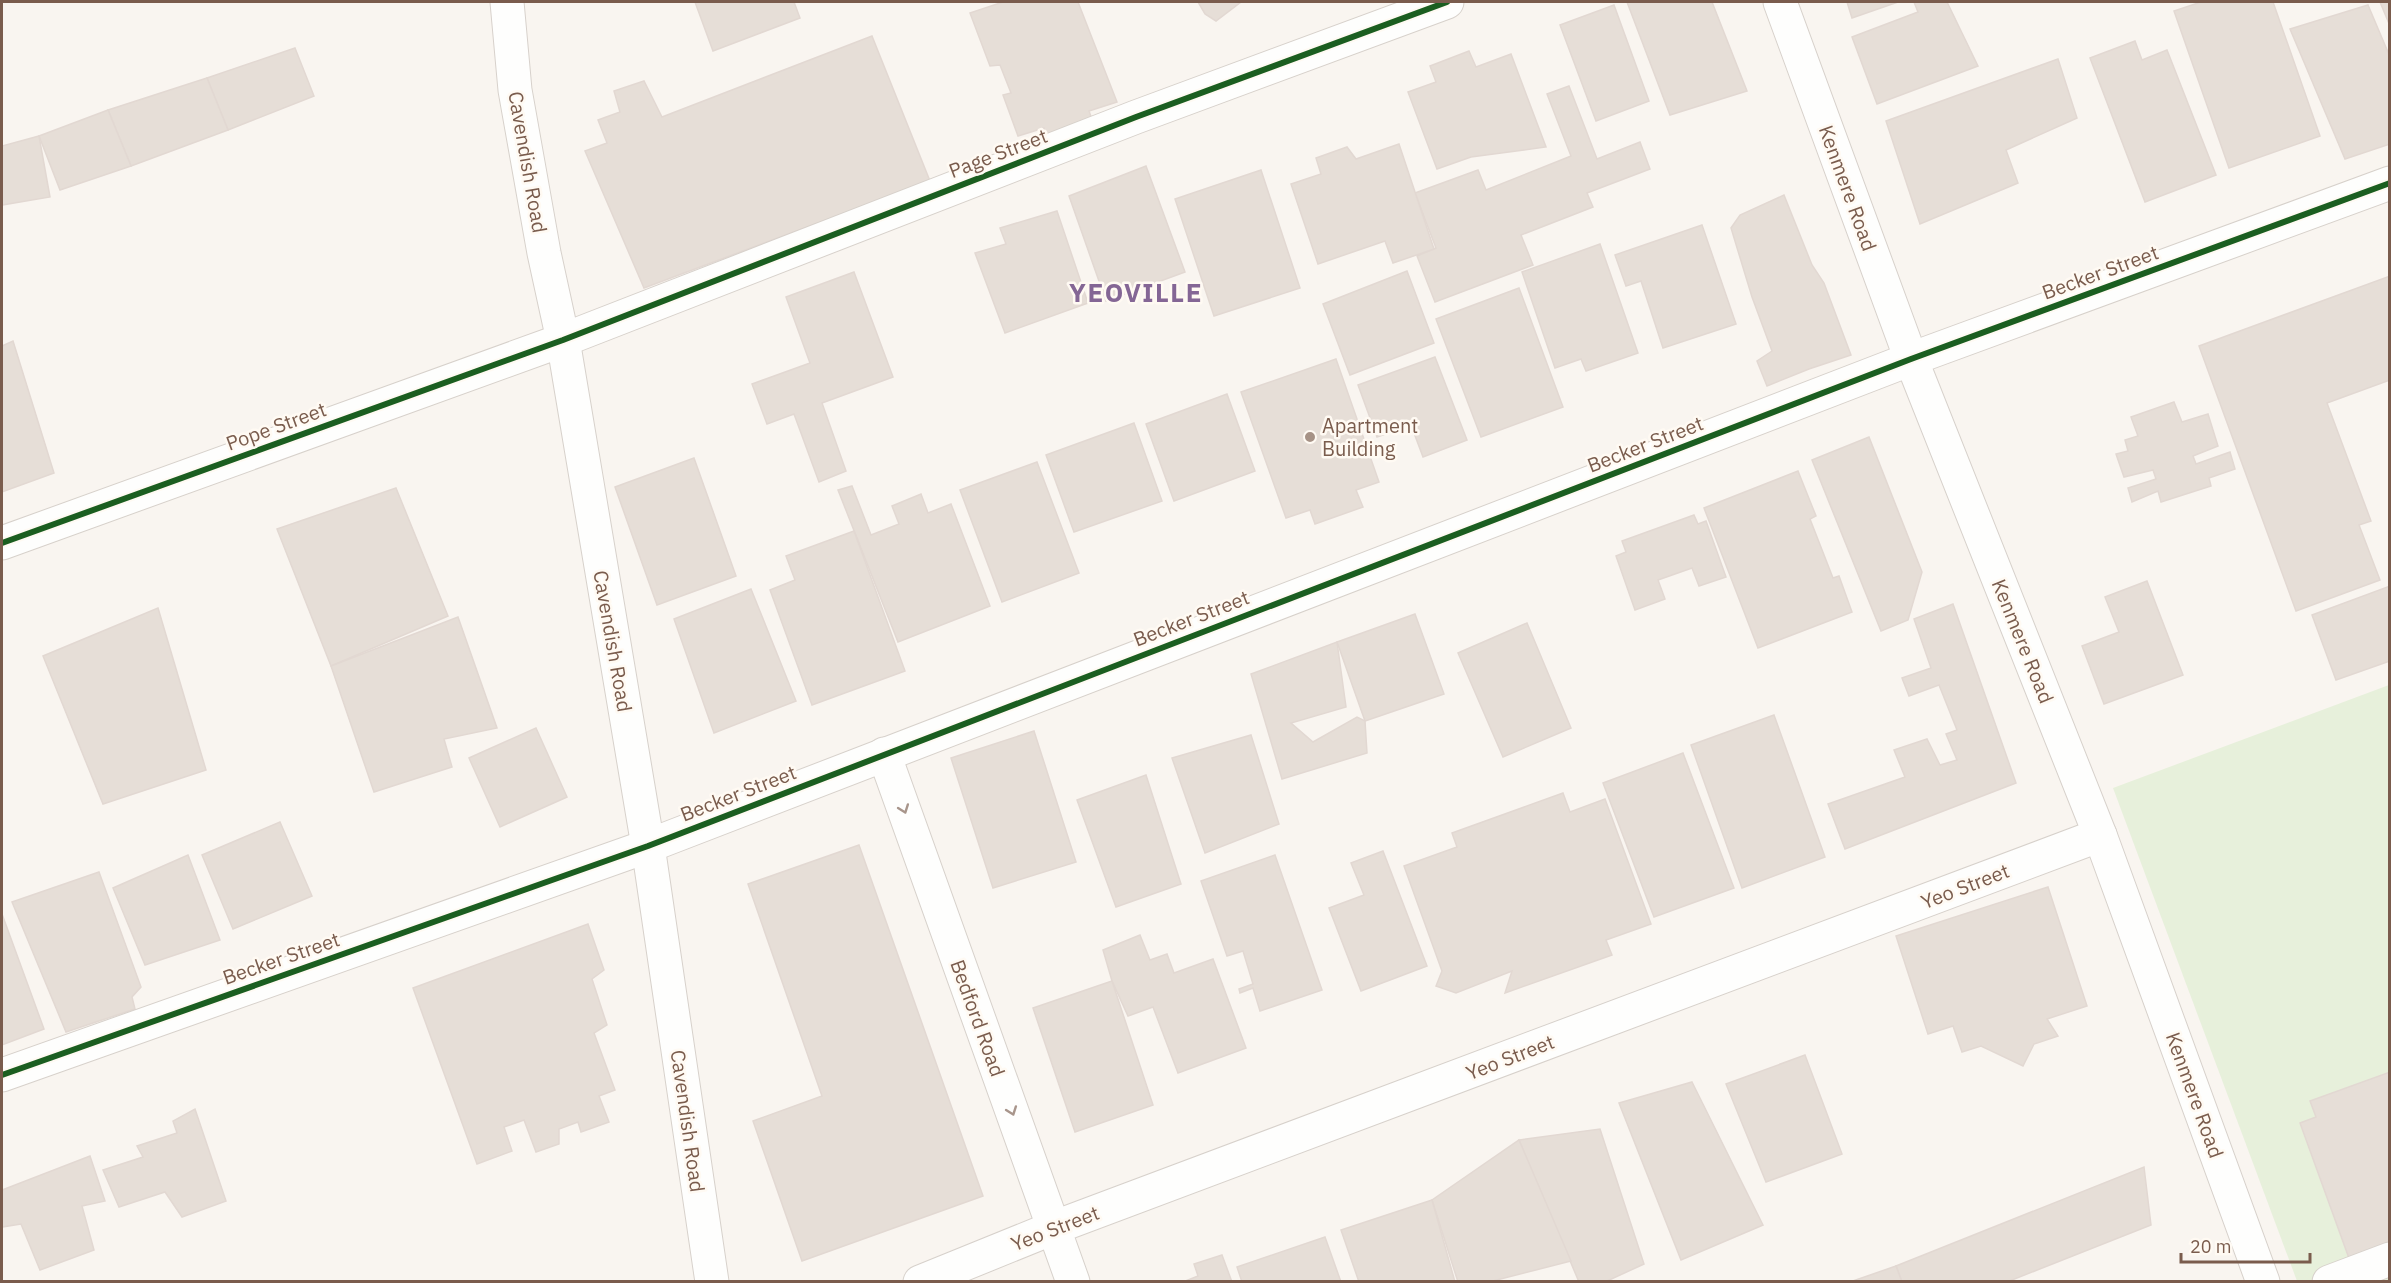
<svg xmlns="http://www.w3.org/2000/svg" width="2391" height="1283" viewBox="0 0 2391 1283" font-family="'IBM Plex Sans',sans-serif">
	<rect width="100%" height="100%" fill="#f9f5f0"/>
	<path fill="#e7f0db" d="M2389 685V1281H2297L2113 788Z"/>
	<g fill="#e6ded7" stroke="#e2d8d2" stroke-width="1.5">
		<path d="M695 2H794L800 18 713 51Z"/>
		<path d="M1003 2H1078L1117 102 1089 111 1093 122 1048 141 1044 128 1018 136 1003 95 1011 93 1000 65 990 66 970 13Z"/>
		<path d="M1198 2H1241L1216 21 1205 14Z"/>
		<path d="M1627 2H1712L1747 91 1670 115Z"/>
		<path d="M1847 2H1898L1852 18Z"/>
		<path d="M1914 2H1947L1978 66 1877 104 1852 37 1918 12Z"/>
		<path d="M2201 2H2273L2320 136 2229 168 2174 11Z"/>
		<path d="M2380 2H2390V26Z"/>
		<path d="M1614 5 1649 101 1596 121 1560 25Z"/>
		<path d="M2368 5 2390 57V144L2345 159 2290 29Z"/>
		<path d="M872 36 930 181 644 288 585 151 607 143 598 120 620 112 614 91 644 81 662 117Z"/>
		<path d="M2135 41 2142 60 2167 50 2216 175 2145 202 2090 58Z"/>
		<path d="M295 48 314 96 228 130 207 78Z"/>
		<path d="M1469 51 1476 67 1511 54 1546 147 1471 157 1437 169 1408 92 1436 82 1430 66Z"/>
		<path d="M2058 59 2077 118 2006 150 2018 183 1920 224 1886 121Z"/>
		<path d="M207 78 228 130 131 166 108 110Z"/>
		<path d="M1569 86 1597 159 1640 142 1650 169 1587 193 1593 207 1521 235 1533 265 1435 302 1417 256 1436 248 1415 193 1478 170 1486 190 1571 156 1547 94Z"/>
		<path d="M108 110 131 166 60 190 39 136Z"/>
		<path d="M39 136 50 197 2 205V146Z"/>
		<path d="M1399 144 1434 249 1393 263 1385 241 1318 264 1291 184 1321 174 1316 158 1347 147 1356 159Z"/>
		<path d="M1146 166 1185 272 1106 301 1069 196Z"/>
		<path d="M1261 170 1300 288 1214 316 1175 199Z"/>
		<path d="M1784 195 1812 265 1824 283 1851 355 1809 369 1767 386 1757 361 1772 351 1752 297 1731 228 1740 215Z"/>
		<path d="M1057 211 1088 303 1005 333 975 253 1006 244 1000 228Z"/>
		<path d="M1702 225 1736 324 1663 348 1641 281 1626 286 1615 255Z"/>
		<path d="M1600 244 1638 353 1586 371 1581 359 1555 368 1522 272Z"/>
		<path d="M1407 271 1434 343 1350 375 1323 304Z"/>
		<path d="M854 272 893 377 822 403 846 471 819 482 794 414 767 424 752 384 810 363 786 297Z"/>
		<path d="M2390 276V380L2327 403 2371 521 2359 525 2380 580 2296 611 2199 346Z"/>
		<path d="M1519 288 1563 407 1481 437 1436 319Z"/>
		<path d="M13 341 54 473 2 492V346Z"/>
		<path d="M1435 357 1467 440 1423 457 1411 425 1377 437 1358 385Z"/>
		<path d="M1336 359 1379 482 1356 490 1363 507 1315 524 1310 510 1286 518 1241 392Z"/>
		<path d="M1227 394 1255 471 1174 501 1146 424Z"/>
		<path d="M2174 402 2182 422 2208 414 2218 446 2193 456 2196 464 2230 452 2235 469 2209 478 2211 486 2161 502 2158 491 2132 502 2128 488 2156 479 2153 470 2124 477 2116 454 2128 451 2125 440 2138 436 2131 417Z"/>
		<path d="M1134 423 1162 501 1074 532 1046 455Z"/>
		<path d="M1869 437 1922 572 1908 620 1881 631 1812 460Z"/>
		<path d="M694 458 736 576 657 605 615 487Z"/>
		<path d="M1037 462 1079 573 1002 602 960 490Z"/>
		<path d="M1798 471 1816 516 1810 519 1833 578 1839 576 1852 612 1758 648 1704 508Z"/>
		<path d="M852 486 871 535 899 524 892 506 921 494 928 513 951 504 990 606 898 642 838 490Z"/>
		<path d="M396 488 448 616 331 666 277 529Z"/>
		<path d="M1694 515 1698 524 1706 521 1726 577 1699 586 1692 568 1658 580 1665 599 1635 610 1616 556 1626 552 1622 541Z"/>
		<path d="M854 531 905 671 812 705 770 590 795 580 786 556Z"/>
		<path d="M2147 581 2183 675 2104 704 2082 646 2119 632 2105 597Z"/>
		<path d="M2390 586V661L2336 680 2312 615Z"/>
		<path d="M751 589 796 701 714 733 674 619Z"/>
		<path d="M1953 604 2016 783 1845 849 1828 804 1905 777 1894 750 1927 739 1940 765 1957 760 1946 734 1957 730 1939 685 1909 696 1902 678 1931 668 1914 619Z"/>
		<path d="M158 608 206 770 103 804 43 656Z"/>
		<path d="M1415 614 1444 694 1365 721 1337 642Z"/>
		<path d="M458 617 497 728 444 739 452 767 374 792 331 666Z"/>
		<path d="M1527 623 1571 728 1503 757 1458 653Z"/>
		<path d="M1337 642 1346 707 1291 723 1313 742 1357 717 1365 721 1367 753 1282 779 1251 674Z"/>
		<path d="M1774 715 1825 857 1742 888 1691 745Z"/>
		<path d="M536 728 567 797 500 827 469 758Z"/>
		<path d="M1034 731 1076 862 993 888 951 758Z"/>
		<path d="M1251 735 1279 824 1205 853 1172 758Z"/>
		<path d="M1683 753 1734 888 1654 917 1603 783Z"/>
		<path d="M1146 775 1181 884 1116 907 1077 800Z"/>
		<path d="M1563 793 1570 812 1605 799 1651 924 1606 940 1612 955 1505 993 1512 971 1456 993 1436 986 1442 971 1404 866 1457 847 1452 833Z"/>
		<path d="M280 822 312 896 233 929 202 855Z"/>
		<path d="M859 845 983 1196 802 1261 753 1121 822 1096 748 884Z"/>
		<path d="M1383 851 1427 966 1361 991 1329 908 1364 895 1351 863Z"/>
		<path d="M188 855 220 940 145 965 113 888Z"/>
		<path d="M1275 855 1322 990 1260 1011 1253 988 1240 993 1239 989 1253 984 1243 951 1227 956 1201 881Z"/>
		<path d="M99 872 141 987 132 997 135 1009 66 1032 12 902Z"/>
		<path d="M2048 887 2087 1006 2047 1019 2058 1036 2034 1044 2023 1066 1981 1046 1962 1052 1953 1026 1928 1034 1896 936Z"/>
		<path d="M2 914 44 1029 2 1045Z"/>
		<path d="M588 924 604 970 592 979 607 1025 594 1033 615 1090 599 1096 609 1122 581 1132 578 1122 559 1129V1144L536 1152 524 1120 504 1127 512 1151 477 1164 413 988Z"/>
		<path d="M1140 935 1150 960 1167 954 1174 973 1213 959 1246 1048 1178 1073 1153 1007 1128 1016 1112 981 1103 950Z"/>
		<path d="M1112 981 1153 1105 1075 1132 1033 1008Z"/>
		<path d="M1805 1055 1842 1154 1766 1182 1726 1084Z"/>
		<path d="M2390 1072V1247L2350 1261 2300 1123 2316 1117 2310 1101Z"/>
		<path d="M1692 1082 1763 1225 1681 1260 1619 1103Z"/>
		<path d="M195 1109 226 1201 182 1217 165 1192 119 1207 103 1170 143 1157 137 1146 177 1133 173 1121Z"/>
		<path d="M1600 1129 1644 1264 1605 1282H1579L1519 1140Z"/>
		<path d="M1519 1140 1571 1261 1489 1282H1458L1432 1200Z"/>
		<path d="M90 1156 105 1201 82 1206 94 1250 40 1270 21 1224 2 1227V1190Z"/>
		<path d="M2144 1167 2151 1225 2007 1282H1902L1896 1266Z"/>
		<path d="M1432 1200 1455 1282H1359L1341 1230Z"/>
		<path d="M1325 1237 1341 1282H1242L1237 1267Z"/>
		<path d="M1222 1255 1232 1282H1183L1198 1276 1194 1264Z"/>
		<path d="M1896 1266 1902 1282H1850Z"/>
	</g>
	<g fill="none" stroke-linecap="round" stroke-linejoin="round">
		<g stroke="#d7d1cb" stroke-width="35">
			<g id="minor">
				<path d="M507 2 515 90 544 253 563 340 648 846 712 1282"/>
				<path d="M1780 2 1911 359 2100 835 2263 1282"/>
				<path d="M2 543 563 340 1136 117 1447 2"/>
				<path d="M884 754 1073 1282"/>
				<path d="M2 1075 648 846 1911 359 2390 183"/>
				<path d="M920 1282 1053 1228 2100 835"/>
				<path d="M2329 1282 2390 1259"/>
			</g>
		</g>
		<use href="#minor" stroke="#fefefd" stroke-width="33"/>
		<g stroke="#fffaf3" stroke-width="10">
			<g id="cycleway">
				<path d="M2 543 563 340 1136 117 1447 2"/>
				<path d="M2 1075 648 846 1911 359 2390 183"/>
			</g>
		</g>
		<use href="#cycleway" stroke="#1b5e20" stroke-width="6"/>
	</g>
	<defs><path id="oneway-chevron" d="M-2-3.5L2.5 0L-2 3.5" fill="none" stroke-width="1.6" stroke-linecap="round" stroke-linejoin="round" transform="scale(1.5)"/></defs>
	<g stroke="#a8958b">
		<use href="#oneway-chevron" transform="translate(904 809) rotate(70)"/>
		<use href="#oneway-chevron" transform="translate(1012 1111) rotate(70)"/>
	</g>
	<circle fill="#a69286" stroke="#fffaf3" stroke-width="2" cx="1310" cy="437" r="6"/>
	<g text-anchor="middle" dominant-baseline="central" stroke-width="5" stroke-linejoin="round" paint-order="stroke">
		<g font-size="20" fill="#7a5c4d" stroke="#fffaf3">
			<text transform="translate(998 153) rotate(-21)">Page Street</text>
			<text transform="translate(528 162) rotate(80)">Cavendish Road</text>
			<text transform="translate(1848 188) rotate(70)">Kenmere Road</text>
			<text transform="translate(2100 272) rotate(-20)">Becker Street</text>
			<text transform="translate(276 426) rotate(-20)">Pope Street</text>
			<text transform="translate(1645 444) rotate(-21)">Becker Street</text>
			<text transform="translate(1191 618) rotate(-21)">Becker Street</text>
			<text transform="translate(613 641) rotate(80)">Cavendish Road</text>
			<text transform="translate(2023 641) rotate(68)">Kenmere Road</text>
			<text transform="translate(738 793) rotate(-21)">Becker Street</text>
			<text transform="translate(1965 886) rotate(-21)">Yeo Street</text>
			<text transform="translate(281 958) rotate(-19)">Becker Street</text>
			<text transform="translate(978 1018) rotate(70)">Bedford Road</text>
			<text transform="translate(1510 1057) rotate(-21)">Yeo Street</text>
			<text transform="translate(2195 1095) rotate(70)">Kenmere Road</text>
			<text transform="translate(688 1121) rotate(82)">Cavendish Road</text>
			<text transform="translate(1055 1228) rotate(-21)">Yeo Street</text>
		</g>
		<g font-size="20" fill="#7a5c4d" stroke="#fffaf3" text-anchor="start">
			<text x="1322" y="425">Apartment<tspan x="1322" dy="23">Building</tspan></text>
		</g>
		<g font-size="26" font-weight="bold" letter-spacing="1.5" fill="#846695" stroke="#fffaf3">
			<text x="1136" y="292">YEOVILLE</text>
		</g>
	</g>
	<rect width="2391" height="1283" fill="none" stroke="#7a5c4d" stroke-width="6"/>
	<path d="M2181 1253v9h129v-9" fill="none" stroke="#7a5c4d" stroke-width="3"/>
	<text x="2190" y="1253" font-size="18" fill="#7a5c4d" stroke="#fffaf3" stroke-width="4.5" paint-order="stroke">20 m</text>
</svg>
